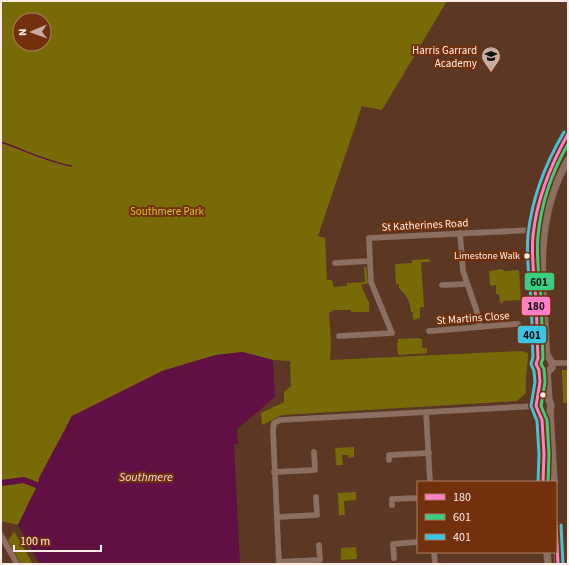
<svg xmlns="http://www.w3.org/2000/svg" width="569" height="565" viewBox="0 0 569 565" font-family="'Source Sans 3',sans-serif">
	<rect width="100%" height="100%" fill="#5b3724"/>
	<g fill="#786b07" fill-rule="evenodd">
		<path d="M1 1H447L382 110 362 106 318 236 325 238 327 280H332L334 287 347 286V283L365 282 364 267H366L368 283 361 285 369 303V312H351V310H334L329 313 331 342 330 360 521 351 528 353C528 366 525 379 526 393L517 401 282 415 262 425 261 413 284 402V392L291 386 290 361 273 360 242 352 72 416 18 525 1 521ZM20 20H44V44H20Z"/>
		<path d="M429 259 430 262H421L424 307H420V318L413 320V312H411C410 301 407 296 399 288V284H396L395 264 412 263V260Z"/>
		<path d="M502 269 504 271 519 270 521 300 503 301V303H500L499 294H496V285L490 286 489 271Z"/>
		<path d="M417 338 422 339V348H427V353L398 355 397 343 398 342V339Z"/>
		<path d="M562 370H568V403H563Z"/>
		<path d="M354 447V457L349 458 348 455H342L343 465H336L335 448Z"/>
		<path d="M356 492V500L344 501 345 515H339L338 493Z"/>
		<path d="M14 531 33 564H21L8 541Z"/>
		<path d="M356 547 357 559 341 560V548Z"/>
	</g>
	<path fill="#601043" d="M242 352 273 360 275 397 237 429 238 444 234 445 240 564H40L18 525 34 492 38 486 39 478 72 416 162 371 215 355Z"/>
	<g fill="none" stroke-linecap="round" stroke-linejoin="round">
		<path stroke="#601043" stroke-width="1.5" d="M1 142C24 150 46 161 71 166"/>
		<path stroke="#601043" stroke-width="6" d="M1 483 24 480 39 486"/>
		<g stroke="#674f42" stroke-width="6">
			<g id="minor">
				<path d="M460 233 463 271 476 309 480 327"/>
				<path d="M335 263 370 261"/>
				<path d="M442 285 467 284"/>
				<path d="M429 331C459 329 488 326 518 324"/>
				<path d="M339 336 392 333 371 282 369 238 533 230"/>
				<path d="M552 363H568"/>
				<path d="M426 412 430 482"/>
				<path d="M389 460V455L429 453"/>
				<path d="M274 472 315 470 314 452"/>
				<path d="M392 505V499L418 498"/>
				<path d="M277 517 317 515 316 497"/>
				<path d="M1 535 17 564"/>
				<path d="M434 552 435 564"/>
				<path d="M394 558 393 544 418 542"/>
				<path d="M279 562 320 560 319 545"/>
				<path d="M279 564 273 430 274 423 280 420 536 406"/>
			</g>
		</g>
		<g stroke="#674f42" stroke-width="8">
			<g id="tertiary">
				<path d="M539 370C542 372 544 373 548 371 557 366 550 360 547 355 546 352 546 348 546 345 543 278 533 221 568 160"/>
				<path d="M547 371 549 400 551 405 550 411 554 482"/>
				<path d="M543 482 544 454 542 420 536 406 538 400 540 382 539 370 536 364 538 358C537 335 537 313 535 290 534 270 531 249 534 229 538 194 551 163 568 134"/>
				<path d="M556 525 558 564"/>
				<path d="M547 552 548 564"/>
			</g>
		</g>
		<use href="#minor" stroke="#8d6f61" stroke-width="5.5"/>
		<use href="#tertiary" stroke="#8d6f61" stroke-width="7"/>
		<g stroke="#72300d" stroke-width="6">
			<g id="bus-1">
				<path d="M543 482 544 454 542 420 536 406 540 382 539 370 536 364 538 358C537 339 537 319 536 300 534 278 531 256 533 235 537 199 550 166 568 134"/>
				<path d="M556 525 558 564"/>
			</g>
		</g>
		<g stroke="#72300d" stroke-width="6">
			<path id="bus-2" d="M548 482 549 454 547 420 541 406 545 382 544 369 541 364 543 358C542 338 542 317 541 297 539 277 536 256 538 236 541 204 552 172 568 144"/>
		</g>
		<g stroke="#72300d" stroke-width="6">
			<g id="bus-3">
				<path d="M538 482 539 454 537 421 531 406 535 382 534 371 531 364 533 357C532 338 532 319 531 299 529 278 526 256 528 235 532 198 545 164 564 132"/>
				<path d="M561 525 563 564"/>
			</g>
		</g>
		<use href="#bus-1" stroke="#ff80c5" stroke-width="3"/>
		<use href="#bus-2" stroke="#3ace82" stroke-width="3"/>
		<use href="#bus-3" stroke="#3ac5e4" stroke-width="3"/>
	</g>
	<defs>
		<g id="school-pin" transform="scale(1)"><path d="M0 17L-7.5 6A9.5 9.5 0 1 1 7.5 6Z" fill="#c5ada2" stroke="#72300d"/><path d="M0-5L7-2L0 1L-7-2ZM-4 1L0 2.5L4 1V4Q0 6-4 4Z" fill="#111"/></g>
	</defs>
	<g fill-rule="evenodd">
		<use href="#school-pin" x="491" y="56"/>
	</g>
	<g fill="#feede6" stroke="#72300d" stroke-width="1.5">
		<circle cx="527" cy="256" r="3.5"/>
		<circle cx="543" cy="395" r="3.5"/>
	</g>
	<g text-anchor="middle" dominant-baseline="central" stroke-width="4" stroke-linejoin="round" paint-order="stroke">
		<g font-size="10" fill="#feede6" stroke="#72300d" text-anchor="end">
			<text x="520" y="256">Limestone Walk</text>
		</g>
		<g font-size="11" fill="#feede6" stroke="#72300d" text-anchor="end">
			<text x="477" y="50">Harris Garrard<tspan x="477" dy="13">Academy</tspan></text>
		</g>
		<g font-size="11" fill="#d2c52d" stroke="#72300d">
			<text x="167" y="211">Southmere Park</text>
		</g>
		<g font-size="11" fill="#feede6" stroke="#72300d">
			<text transform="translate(425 225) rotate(-3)">St Katherines Road</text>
			<text transform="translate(473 318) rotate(-4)">St Martins Close</text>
		</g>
		<g font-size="12" font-style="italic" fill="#f2dae7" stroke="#72300d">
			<text x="146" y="477">Southmere</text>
		</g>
	</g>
	<g stroke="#72300d" stroke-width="1.5">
		<rect x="524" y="272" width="31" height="19" rx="4" fill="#3ace82"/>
		<rect x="521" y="296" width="30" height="20" rx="4" fill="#ff80c5"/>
		<rect x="517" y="325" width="30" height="19" rx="4" fill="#3ac5e4"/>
	</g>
	<g font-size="11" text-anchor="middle" font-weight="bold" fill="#111">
		<text x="539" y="286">601</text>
		<text x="536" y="310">180</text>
		<text x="532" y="339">401</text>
	</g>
	<rect width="569" height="565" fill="none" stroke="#feede6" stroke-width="4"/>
	<rect x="417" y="481" width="140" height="72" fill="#72300d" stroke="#aa7c64"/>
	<rect x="425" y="494" width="20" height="6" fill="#ff80c5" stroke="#aa7c64"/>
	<text x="453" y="501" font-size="12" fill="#feede6">180</text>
	<rect x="425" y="514" width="20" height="6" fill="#3ace82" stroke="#aa7c64"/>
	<text x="453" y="521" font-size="12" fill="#feede6">601</text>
	<rect x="425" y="534" width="20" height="6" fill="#3ac5e4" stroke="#aa7c64"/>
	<text x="453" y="541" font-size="12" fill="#feede6">401</text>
	<g transform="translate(32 32) rotate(268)"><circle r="19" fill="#72300d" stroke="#aa7c64"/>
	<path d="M0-3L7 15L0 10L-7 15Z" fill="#c5ada2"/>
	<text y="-6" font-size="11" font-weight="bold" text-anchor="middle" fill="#feede6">N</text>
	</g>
	<path d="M14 545v6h87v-6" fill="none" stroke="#feede6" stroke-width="2"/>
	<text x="20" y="545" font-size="12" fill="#feede6" stroke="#72300d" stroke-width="3" paint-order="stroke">100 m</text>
</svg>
